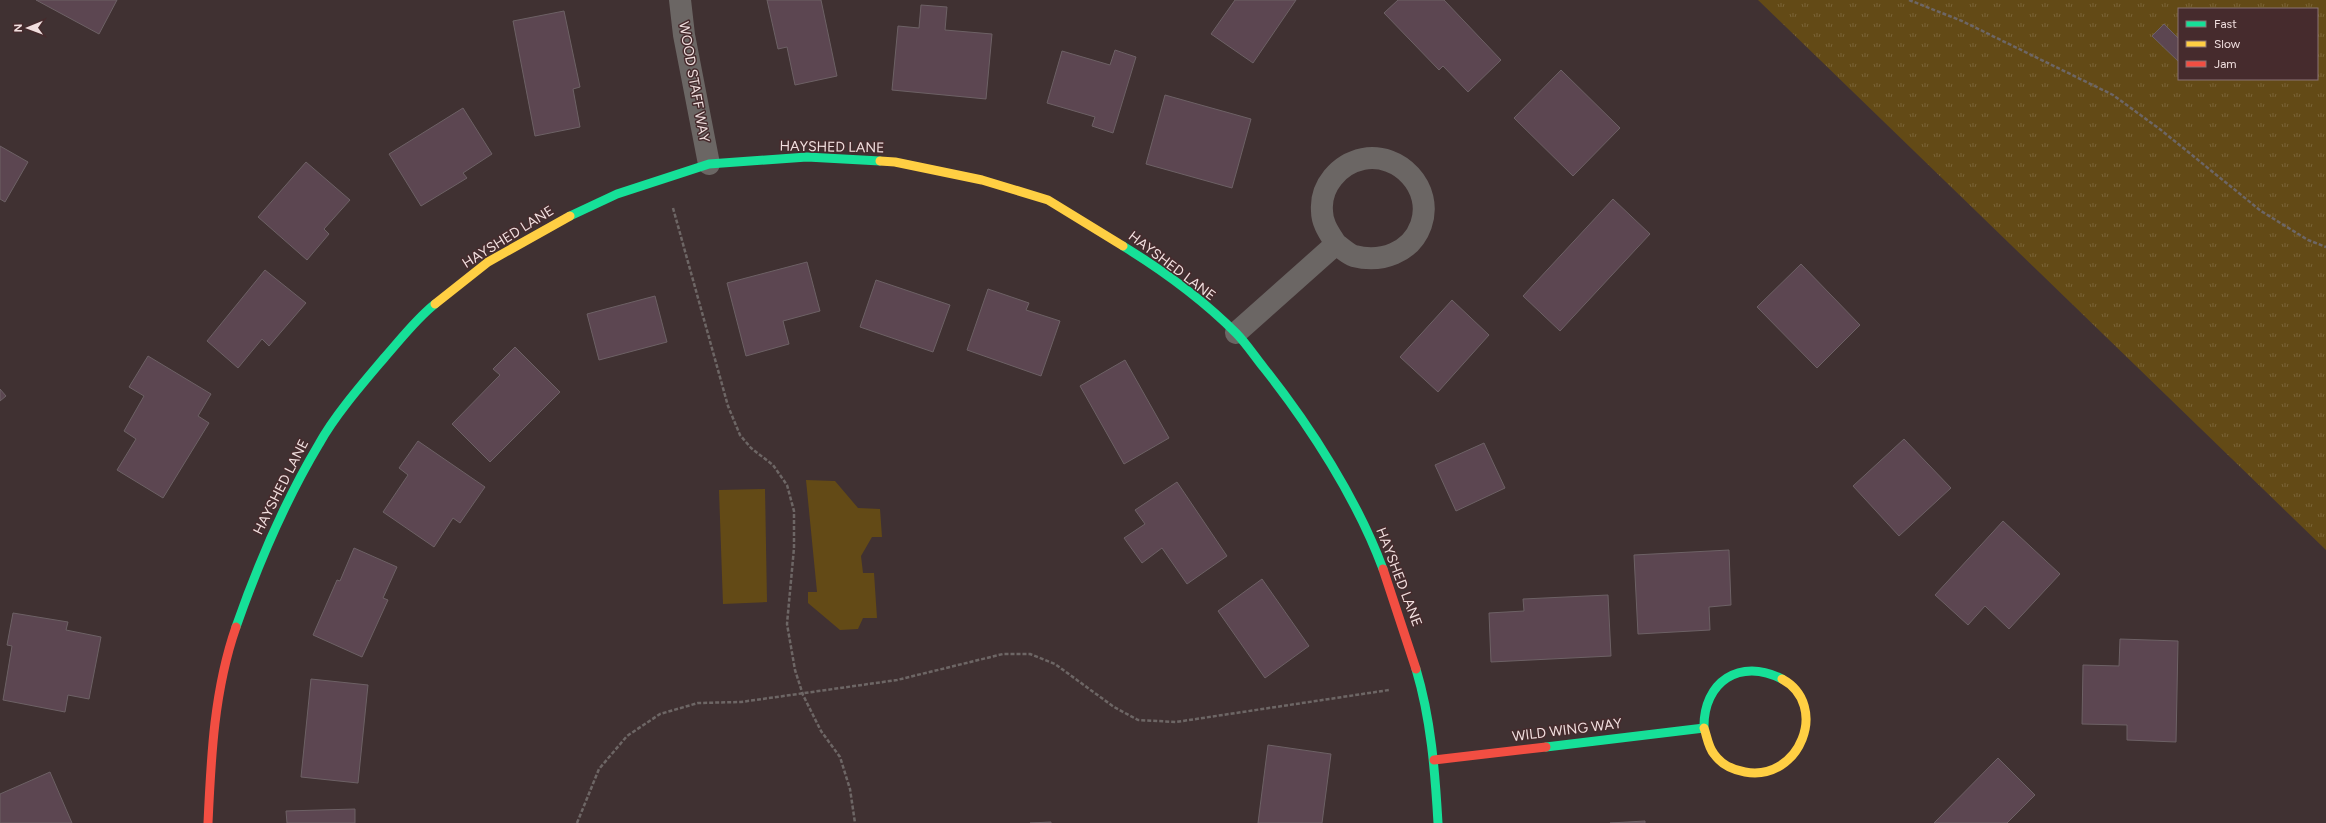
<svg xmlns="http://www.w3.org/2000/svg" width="2326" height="823" viewBox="0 0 2326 823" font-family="Figtree,sans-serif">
	<defs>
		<pattern id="grass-tufts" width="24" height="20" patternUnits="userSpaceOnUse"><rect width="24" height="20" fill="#634a16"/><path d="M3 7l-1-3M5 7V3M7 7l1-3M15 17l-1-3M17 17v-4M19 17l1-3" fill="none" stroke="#7a6437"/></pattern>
	</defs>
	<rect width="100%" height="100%" fill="#403132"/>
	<path fill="url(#grass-tufts)" fill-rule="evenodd" d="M1758 0H2326V550ZM2179 9H2317V79H2179Z"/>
	<g fill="#634a16">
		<path d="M806 480 835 481 858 508 880 509 882 537H872L861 556 863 573H874L877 618H863L858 629 840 630 808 603V592H817Z"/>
		<path d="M765 489 767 602 723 604 719 490Z"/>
	</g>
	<g fill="#5c4651" stroke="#6d6165">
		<path d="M36 0H117L99 34Z"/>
		<path d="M767 0H821L837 76 795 85 787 47 778 49Z"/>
		<path d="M1235 0H1296L1253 63 1211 34Z"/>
		<path d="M1398 0H1444L1501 60 1468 92 1443 66 1439 70 1384 13Z"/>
		<path d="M921 5 947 7 945 30 992 34 986 99 892 90 898 26 919 28Z"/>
		<path d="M564 11 580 87 573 89 580 127 535 136 513 21Z"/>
		<path d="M2164 24 2179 39V62L2152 36Z"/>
		<path d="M1115 50 1136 57 1113 133 1092 126 1095 117 1047 103 1062 51 1110 65Z"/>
		<path d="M1561 70 1620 128 1573 176 1514 118Z"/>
		<path d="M1165 95 1251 119 1232 188 1146 164Z"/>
		<path d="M463 108 492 154 463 173 467 178 421 206 389 154Z"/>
		<path d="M0 146 28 162 5 202 0 199Z"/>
		<path d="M306 162 350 200 324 229 329 234 307 260 258 217Z"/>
		<path d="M1613 199 1650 234 1560 331 1523 296Z"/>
		<path d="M807 262 820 311 783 321 789 344 746 356 727 283Z"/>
		<path d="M1801 264 1860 325 1817 368 1757 307Z"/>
		<path d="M265 270 306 303 269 346 262 339 238 368 207 341Z"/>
		<path d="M876 280 950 305 933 352 860 327Z"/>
		<path d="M988 289 1029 303 1026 310 1060 321 1041 376 967 350Z"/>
		<path d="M655 296 667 342 599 360 587 314Z"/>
		<path d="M1452 300 1489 335 1438 392 1400 357Z"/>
		<path d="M515 347 560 392 490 462 452 424 500 375 493 369Z"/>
		<path d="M148 356 211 394 198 416 209 423 163 498 117 470 136 439 124 431 144 396 129 387Z"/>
		<path d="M1125 360 1169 438 1124 464 1080 386Z"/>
		<path d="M0 389 6 396 0 401Z"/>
		<path d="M1904 439 1951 488 1899 536 1853 486Z"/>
		<path d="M418 441 485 487 460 523 453 518 434 547 383 512 408 475 399 468Z"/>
		<path d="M1484 443 1505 488 1456 511 1435 465Z"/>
		<path d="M1177 482 1227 556 1187 584 1162 548 1142 563 1124 538 1145 524 1135 510Z"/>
		<path d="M2003 521 2060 574 2009 629 1985 606 1968 625 1935 595Z"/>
		<path d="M354 548 397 567 383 598 388 600 362 657 313 635 337 580 340 581Z"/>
		<path d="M1729 550 1731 605 1709 607 1710 630 1638 634 1634 555Z"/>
		<path d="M1262 579 1309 646 1265 678 1218 611Z"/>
		<path d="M1608 595 1611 656 1491 662 1489 613 1524 611 1523 599Z"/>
		<path d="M13 613 68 622 66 630 101 637 89 699 68 695 65 712 3 700 12 646 7 645Z"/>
		<path d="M2120 639 2178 641 2176 742 2127 740V725L2082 724 2083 665 2119 666Z"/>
		<path d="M311 679 368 685 358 783 301 777Z"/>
		<path d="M1268 745 1331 754 1322 823H1258Z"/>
		<path d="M1998 758 2035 795 2007 823H1934Z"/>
		<path d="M50 772 72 823H0V794Z"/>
		<path d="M355 809V823H287L286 811Z"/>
		<path d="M1645 821V823H1610Z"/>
		<path d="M1051 822V823H1030Z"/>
	</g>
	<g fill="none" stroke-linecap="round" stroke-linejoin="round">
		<g stroke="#6d6665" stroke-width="2.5" stroke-dasharray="4 2" stroke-linecap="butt">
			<path d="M1909 0 1962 21 2113 95 2161 130 2261 211 2308 240 2326 247"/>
			<path d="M673 208 728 406 740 435 751 448 773 465 787 485 794 511V548L787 624 795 670 803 695 821 731 840 757 850 789 855 823"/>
			<path d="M577 823 599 769 627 736 660 714 698 703 741 702 897 680 1003 654H1030L1055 664 1114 707 1138 720 1176 722 1389 690"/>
		</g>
		<g stroke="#6b6664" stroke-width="22">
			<path d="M680 0 684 35 709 164"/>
			<path d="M1236 333 1336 244C1342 248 1348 254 1354 256 1381 263 1411 253 1421 225 1434 188 1399 152 1363 159 1339 164 1320 186 1322 211 1322 224 1330 234 1336 244"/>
		</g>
		<g stroke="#16e098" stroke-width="9">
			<path d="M570 216 617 194 709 164 807 157 880 161"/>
			<path d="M1123 246C1162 270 1203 300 1236 333 1246 343 1255 357 1264 368 1310 426 1357 499 1383 569"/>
			<path d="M236 627C258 564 285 501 319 444 335 415 363 383 385 357 401 339 416 319 435 304"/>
			<path d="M1416 669C1431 719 1435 771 1438 823"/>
			<path d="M1546 747 1704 728C1703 682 1740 657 1782 679"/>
		</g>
		<g stroke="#ffcf43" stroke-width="9">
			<path d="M880 161 895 162 982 180 1048 200 1123 246"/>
			<path d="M435 304 488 262 570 216"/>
			<path d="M1704 728C1707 736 1708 747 1714 754 1721 764 1733 770 1745 772 1800 782 1830 705 1782 679"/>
		</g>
		<g stroke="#f24e42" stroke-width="9">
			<path d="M1383 569 1416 669"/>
			<path d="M1434 760 1546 747"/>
			<path d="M208 823C211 757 214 690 236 627"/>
		</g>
	</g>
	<g text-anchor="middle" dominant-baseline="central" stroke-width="3" stroke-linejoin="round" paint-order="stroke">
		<g font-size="14" fill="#f1dfdf" stroke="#462b2d">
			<text transform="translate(694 82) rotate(80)">WOOD STAFF WAY</text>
			<text transform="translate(832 147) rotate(1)">HAYSHED LANE</text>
			<text transform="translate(508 237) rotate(-32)">HAYSHED LANE</text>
			<text transform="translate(1172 266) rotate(37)">HAYSHED LANE</text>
			<text transform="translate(281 487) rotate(-63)">HAYSHED LANE</text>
			<text transform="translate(1399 577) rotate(69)">HAYSHED LANE</text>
			<text transform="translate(1567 730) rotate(-7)">WILD WING WAY</text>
		</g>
	</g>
	<rect x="2178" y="8" width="140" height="72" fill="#462b2d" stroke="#8a7374"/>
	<rect x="2186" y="21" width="20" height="6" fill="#16e098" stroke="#8a7374"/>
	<text x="2214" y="28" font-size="12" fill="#f1dfdf">Fast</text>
	<rect x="2186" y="41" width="20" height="6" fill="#ffcf43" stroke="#8a7374"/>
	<text x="2214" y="48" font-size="12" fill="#f1dfdf">Slow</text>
	<rect x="2186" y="61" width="20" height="6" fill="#f24e42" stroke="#8a7374"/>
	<text x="2214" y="68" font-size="12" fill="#f1dfdf">Jam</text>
	<g transform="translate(28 28) rotate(269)" stroke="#462b2d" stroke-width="3" paint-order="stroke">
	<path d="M0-3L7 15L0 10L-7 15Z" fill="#f1dfdf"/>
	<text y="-6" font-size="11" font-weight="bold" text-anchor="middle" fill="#f1dfdf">N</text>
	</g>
</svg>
